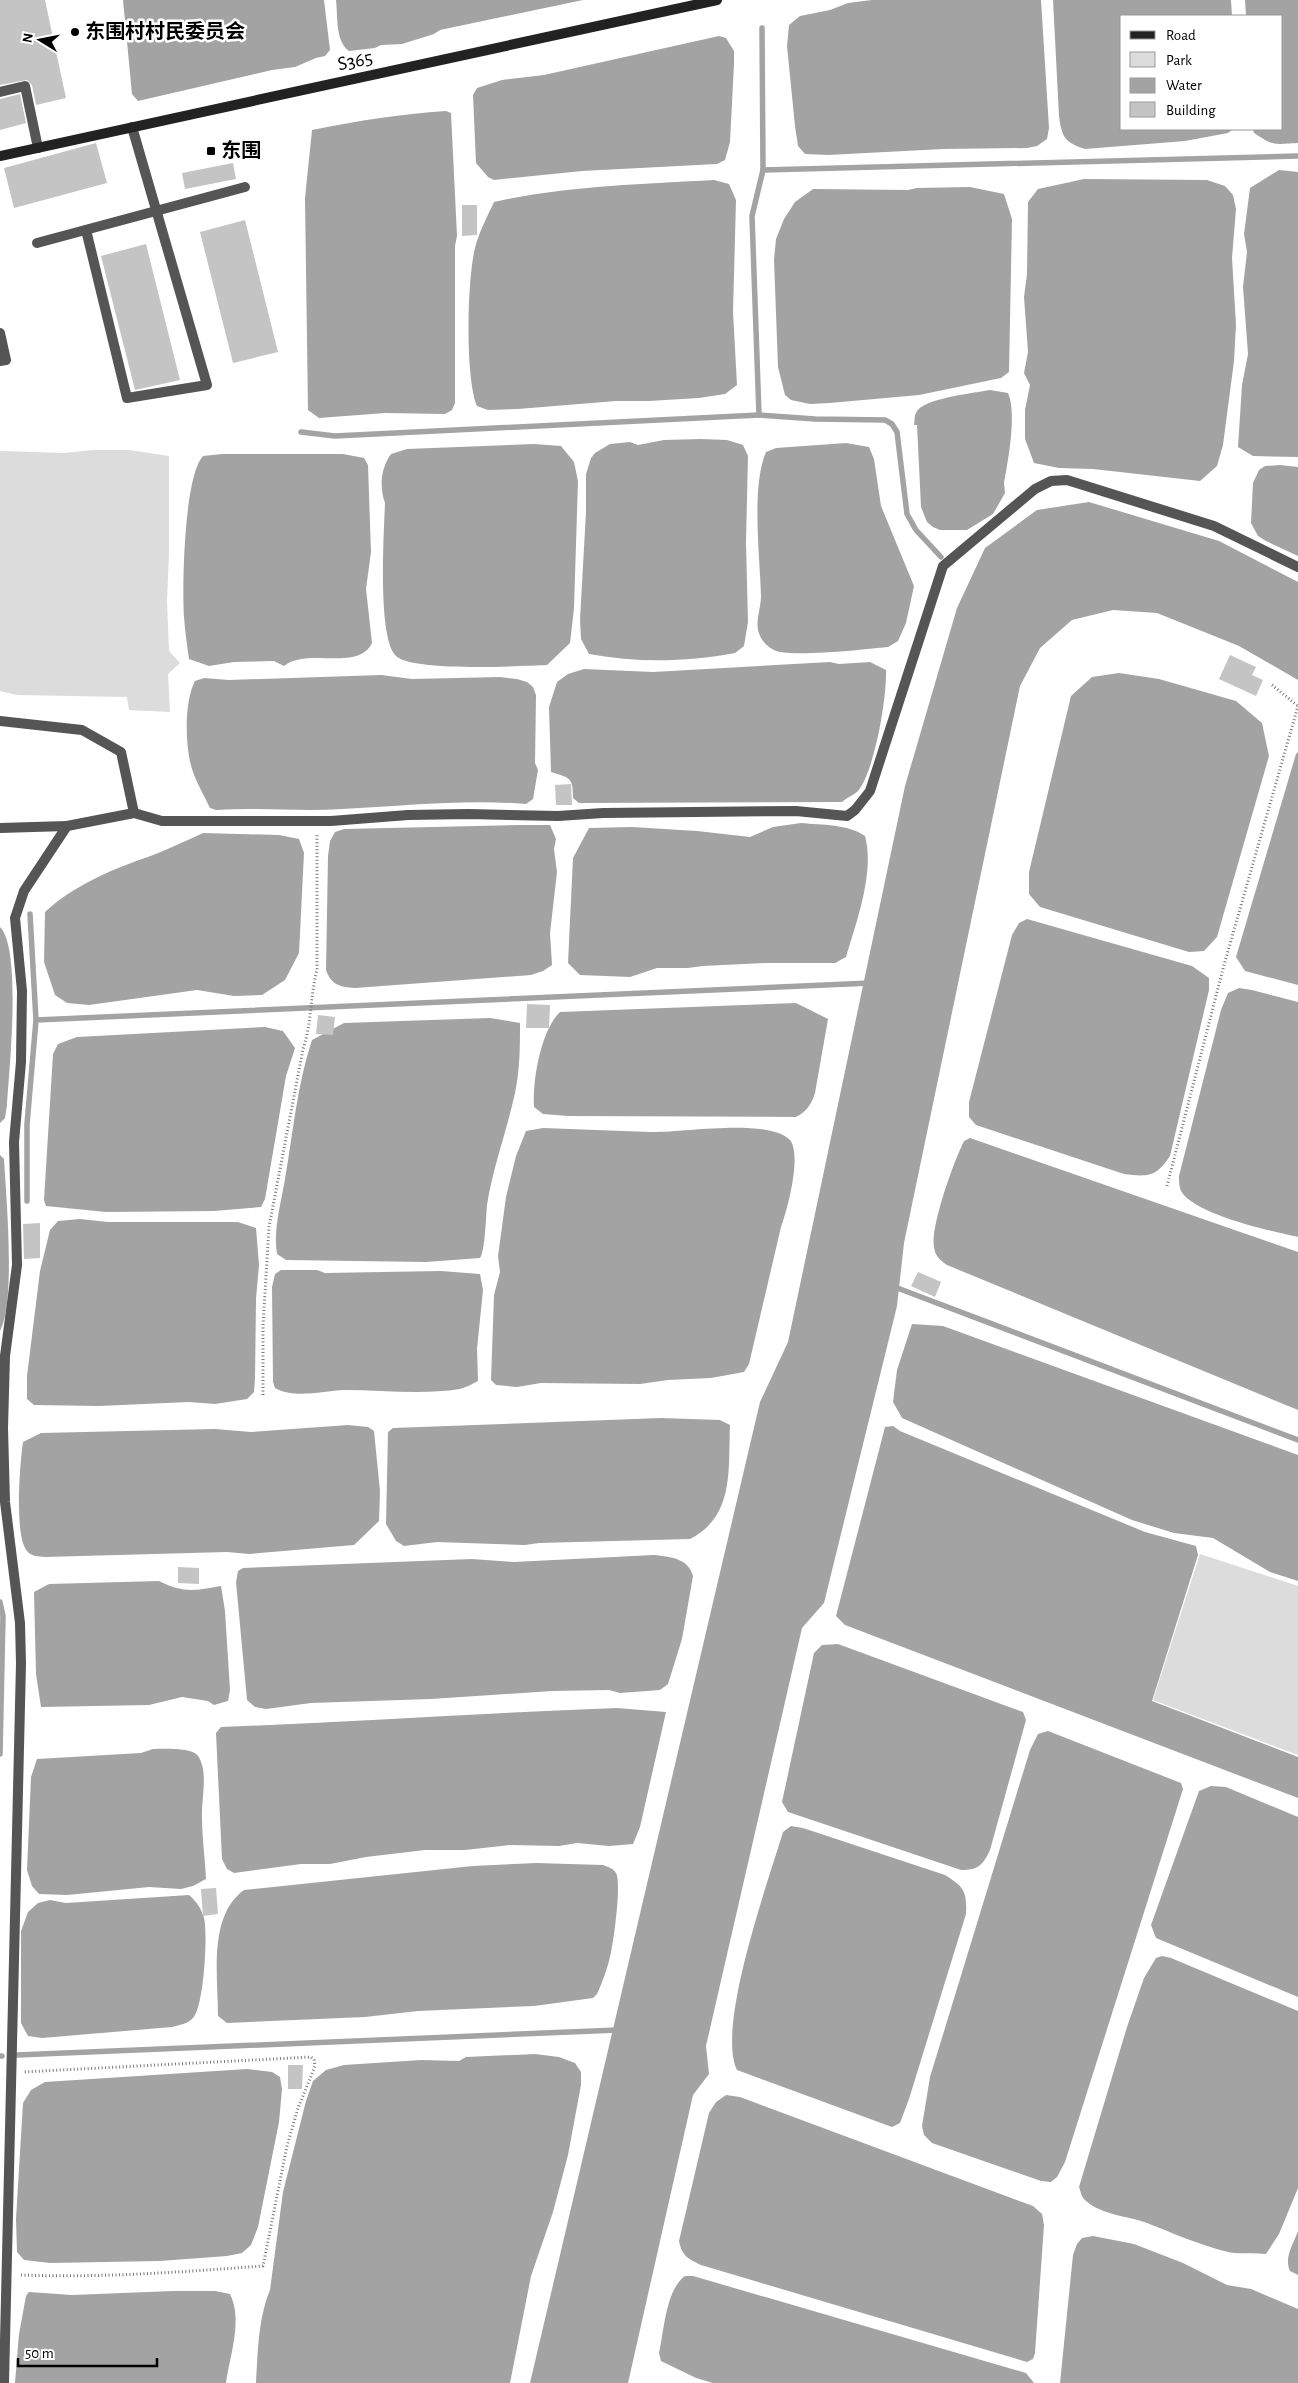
<svg xmlns="http://www.w3.org/2000/svg" width="1298" height="2383" viewBox="0 0 1298 2383" font-family="'Alegreya Sans','Noto Sans SC',sans-serif">
	<rect width="100%" height="100%" fill="#fff"/>
	<g fill="#dcdcdc">
		<path d="M93 450H129L169 456V553L167 601 169 651 180 663 168 674 170 712 129 710 127 697 17 695 0 691V451L64 453Z"/>
		<path d="M1200 1554 1298 1586V1755L1153 1700Z"/>
	</g>
	<g fill="#a3a3a3">
		<path d="M123 0H324L330 50 325 56 316 58 295 67 272 70 138 101 132 94Z"/>
		<path d="M336 0H583L440 30 434 34 402 44 381 45 375 48 349 51C335 41 338 16 336 0Z"/>
		<path d="M872 0H1041L1049 128 1047 139 1037 146 1027 148 943 149 828 155 805 154 798 146 795 126 787 46 789 25 800 16 830 10 848 3Z"/>
		<path d="M1053 0H1231L1232 16H1122V129H1233L1228 133 1185 141 1085 149C1064 142 1062 137 1059 116Z"/>
		<path d="M1245 0H1298V143C1274 144 1275 147 1254 133L1253 129H1282V16H1246Z"/>
		<path d="M719 36 726 38 734 51V64L730 142 725 160 717 164 582 171 494 180 488 177 476 163 473 95 477 88 502 80 544 75Z"/>
		<path d="M446 111 451 113 457 236 455 246V403L452 410 445 414 385 413 319 418 308 410 305 198 312 130C356 121 401 114 446 111Z"/>
		<path d="M1279 170 1298 172V457L1253 456 1238 447 1242 385 1248 354 1243 287 1247 252 1244 234 1250 188Z"/>
		<path d="M1084 179 1207 180 1225 186 1233 195 1236 209 1232 258 1236 325 1234 361 1223 445 1217 466 1200 481 1093 469 1059 468 1034 463 1025 439V410L1030 385 1024 373 1028 352 1024 297 1027 274 1028 202 1038 189Z"/>
		<path d="M714 180 729 184 736 200 733 312 737 385 725 394 699 398 649 401H616L518 409 488 410 477 406C465 377 467 280 475 248 479 232 487 217 494 202 564 186 642 184 714 180Z"/>
		<path d="M970 187 1004 194 1012 219 1009 372 1001 378 919 395 830 403 810 404 791 400 785 395 778 367 774 260 776 239 784 219 795 202 813 189 908 190 917 188Z"/>
		<path d="M990 390 1008 393C1017 413 1008 461 1004 483L1005 493 993 514 967 530H940L933 527 927 522 921 507 917 425H914C915 421 914 416 916 413 922 398 975 393 990 390Z"/>
		<path d="M701 439 727 440 743 445 748 456 746 543 748 622 744 646 735 653C685 662 639 663 589 654L581 639 580 619 586 512V474L591 458 595 453 610 444 630 442 638 445 664 440Z"/>
		<path d="M846 443 869 447 874 459 881 506 914 586 906 623 898 641 888 647C868 649 787 658 774 650 766 646 760 639 758 630 756 619 761 607 761 596 760 557 751 487 766 452L776 448Z"/>
		<path d="M534 444 561 446 574 462 578 481 574 608 570 643 547 665C520 666 413 672 396 656 377 638 384 531 385 503 379 486 381 468 391 454L407 449Z"/>
		<path d="M222 454H343L364 458 368 465 371 552 366 589 372 643C358 672 307 647 284 666L274 661 234 662 209 666 189 659C187 645 185 631 184 617 182 586 184 477 203 456Z"/>
		<path d="M1280 465 1298 467V556L1266 541 1258 536 1251 523 1253 483 1259 470 1265 466Z"/>
		<path d="M1089 502 1219 541 1298 582V680L1239 646 1157 613 1113 610 1072 620 1040 648 1020 686 904 1243 897 1306 824 1603 802 1628 706 2046 709 2074 693 2095 628 2383H530L760 1402 788 1342 905 786 957 608 985 548 1037 510Z"/>
		<path d="M830 662 839 664 870 662 886 670C887 697 875 770 858 791 854 795 846 798 842 802L579 803 573 798C573 777 570 778 551 772L549 707 557 682 568 674 584 669 653 672Z"/>
		<path d="M1119 673 1159 679 1236 701 1262 723 1269 756 1217 937 1204 951 1189 952 1040 907 1029 894V872L1071 696 1092 677Z"/>
		<path d="M381 675 412 679 500 677 517 679 527 682 533 687 536 695 535 763 538 770 533 799 526 804C465 799 403 806 342 809 300 812 259 807 216 810L210 808C204 795 196 782 192 769 185 746 184 702 195 681L204 678 229 680Z"/>
		<path d="M1298 752V985L1245 971 1236 957 1296 754Z"/>
		<path d="M801 823C822 825 848 824 865 836 875 872 856 923 846 957L835 963H765L703 966 688 968H657L630 977 580 975 568 963 573 858 589 828 632 827 697 831 750 837 773 827Z"/>
		<path d="M520 825H550L556 839 554 849 557 872 550 933 552 965 543 971 531 975 355 988C340 987 331 985 326 970L328 856 330 841 335 832 344 829Z"/>
		<path d="M203 833 279 835 299 839 304 853 299 953 285 980 262 995 234 996 197 990 89 1005 67 1003 55 995 44 962 45 912C72 887 108 871 142 859 163 852 183 842 203 833Z"/>
		<path d="M1027 919 1192 966 1209 978V990L1170 1156C1156 1177 1148 1177 1124 1174L976 1125 969 1117V1102L1012 935 1019 923Z"/>
		<path d="M0 927C22 949 9 1071 7 1105L5 1118 0 1123Z"/>
		<path d="M1239 988 1252 990 1298 1002V1237C1271 1231 1195 1215 1181 1191 1179 1187 1179 1181 1179 1176L1221 1010 1228 993Z"/>
		<path d="M796 1003 828 1019 815 1093C811 1105 807 1111 796 1117L568 1116 543 1114 534 1107C532 1081 541 1030 560 1012Z"/>
		<path d="M490 1018 520 1023C520 1046 520 1070 515 1093 507 1130 493 1167 487 1205 486 1216 485 1252 480 1258L426 1262 286 1260 277 1254C273 1230 281 1203 285 1179 293 1133 297 1085 312 1040L344 1023Z"/>
		<path d="M265 1027 283 1031 295 1048 286 1076 265 1199 261 1207 214 1211 106 1212 46 1206 44 1200 53 1054 58 1044 77 1037Z"/>
		<path d="M543 1128C578 1129 614 1131 650 1132 680 1133 766 1118 789 1139 803 1152 787 1211 781 1227L749 1364 744 1372 711 1378 668 1380 640 1384 541 1383 517 1387 496 1385 491 1380 494 1295 500 1272 498 1256 506 1197 516 1156 526 1131Z"/>
		<path d="M970 1138 1298 1252V1410L947 1265C940 1260 935 1256 934 1247 930 1227 954 1161 964 1141Z"/>
		<path d="M0 1155 4 1159C6 1194 16 1302 0 1331Z"/>
		<path d="M80 1219 108 1222H238L256 1228 259 1265 256 1299 255 1379 254 1392 247 1399 215 1404 189 1402 99 1406 34 1405 27 1399V1376L40 1271 50 1230 58 1221Z"/>
		<path d="M281 1270H317L325 1273 441 1271 480 1274 483 1290 477 1349 478 1381C472 1384 467 1387 460 1389 422 1395 383 1390 344 1390 323 1391 294 1399 275 1388L273 1382 272 1287 275 1274Z"/>
		<path d="M912 1324 943 1326 1298 1455V1581L1270 1572 1213 1538 1174 1533 1132 1520 902 1418 893 1402 897 1370Z"/>
		<path d="M661 1418 720 1420 730 1425C728 1469 735 1516 690 1539L539 1543 525 1545 437 1542 404 1546 396 1541 386 1524 388 1432 393 1428Z"/>
		<path d="M348 1425 368 1427 374 1431 380 1491 379 1521 354 1545 249 1554 227 1552 45 1557C38 1556 32 1557 27 1551 14 1536 20 1463 23 1442L41 1433 215 1429 251 1432Z"/>
		<path d="M893 1426 900 1431 1145 1532 1196 1546 1198 1555 1152 1701 1298 1757V1798L845 1625 836 1616 885 1427Z"/>
		<path d="M654 1555C671 1557 688 1558 693 1576L682 1639 668 1684 660 1690 620 1693 609 1690 552 1691 431 1699 311 1703 266 1709 255 1707 247 1700 236 1582 238 1571 243 1568 472 1559 514 1562Z"/>
		<path d="M159 1581C183 1593 194 1591 221 1586L225 1611 230 1690 228 1701 214 1705 208 1701 182 1697 149 1705 41 1707 36 1674 34 1592 49 1584Z"/>
		<path d="M838 1644 1023 1712 1026 1720 990 1850C983 1865 978 1870 961 1870L788 1812 782 1802 814 1653 822 1645Z"/>
		<path d="M617 1708 666 1712 640 1827 633 1844 609 1846 577 1843 559 1846 510 1845 465 1850H425L366 1857 330 1864H301L234 1873 227 1869 222 1859 216 1733 221 1727C353 1722 485 1713 617 1708Z"/>
		<path d="M1048 1731 1181 1783 1183 1789 1065 2162 1057 2177 1051 2182 1041 2181 932 2143 924 2135 922 2126 930 2077 1030 1750 1038 1734Z"/>
		<path d="M153 1749C163 1749 192 1747 198 1756 209 1772 201 1799 202 1817 202 1837 205 1858 206 1879L193 1886 181 1889 149 1887 67 1895 39 1894 32 1886 27 1870 31 1777 37 1759 141 1753Z"/>
		<path d="M1211 1786 1226 1787 1298 1817V1997L1156 1938 1151 1925 1199 1791Z"/>
		<path d="M791 1826 803 1828 945 1875C964 1887 967 1891 966 1914L909 2099 900 2123 892 2127 737 2070C716 2027 768 1882 783 1832Z"/>
		<path d="M536 1863 603 1865C608 1867 613 1868 616 1873 622 1883 613 1948 609 1961 606 1972 602 1983 597 1994L593 1998 534 2006 418 2011 365 2017 227 2023 218 2016C218 1976 208 1916 244 1890L473 1866Z"/>
		<path d="M189 1895C197 1902 201 1908 204 1918 208 1933 204 2007 193 2018 187 2024 180 2025 172 2027L42 2038 28 2036 21 2023V1931L28 1912 38 1903 50 1900 66 1903Z"/>
		<path d="M1162 1956 1171 1958 1298 2011V2188L1279 2234 1266 2254C1252 2252 1237 2255 1224 2251 1198 2244 1172 2233 1147 2223 1128 2216 1102 2215 1086 2201 1081 2197 1081 2192 1079 2187L1127 2027 1144 1978 1156 1958Z"/>
		<path d="M535 2054 559 2057 575 2063 581 2072V2085L568 2155 553 2212 531 2276 510 2383H256C258 2352 258 2319 270 2290L283 2192 306 2101 313 2081 326 2070 344 2065 421 2060 459 2061 466 2057Z"/>
		<path d="M247 2069 272 2072 280 2077 282 2089 279 2122 258 2227 251 2245 242 2253 227 2256 160 2261 50 2263 24 2260 17 2252 16 2219 23 2103 31 2090 45 2082Z"/>
		<path d="M726 2095 740 2097 1033 2206 1042 2214 1044 2225 1035 2353 1033 2359 1027 2362 701 2265C688 2259 682 2256 679 2241L709 2113 716 2102Z"/>
		<path d="M1298 2231V2275L1290 2271C1284 2257 1293 2245 1298 2231Z"/>
		<path d="M1093 2236 1134 2244 1183 2263 1227 2285 1251 2289 1298 2309V2383H1060L1073 2255 1077 2244 1082 2238Z"/>
		<path d="M685 2276H693L1026 2373 1034 2383H713L696 2378 661 2361 659 2353C664 2331 666 2289 685 2276Z"/>
		<path d="M173 2291H215L230 2294C243 2320 230 2355 226 2383H15L19 2334 26 2296 29 2292 72 2295Z"/>
	</g>
	<g fill="none" stroke-linecap="round" stroke-linejoin="round">
		<g stroke="#a3a3a3" stroke-width="5.5">
			<path d="M762 28 763 170 752 216 759 415 815 419 885 420 892 424 897 432 907 514 916 530 941 557"/>
			<path d="M763 170 1298 156"/>
			<path d="M301 432 335 436 759 415"/>
			<path d="M36 1020 871 983"/>
			<path d="M27 1201V1124L36 1020 30 914"/>
			<path d="M892 1286 1298 1440"/>
			<path d="M0 1602 3 1616 0 1754"/>
			<path d="M17 2055 618 2030"/>
			<path d="M0 2056H2"/>
		</g>
	</g>
	<g fill="#c4c4c4">
		<path d="M0 0H45L66 98 36 105 32 85 27 80 0 85Z"/>
		<path d="M20 94 26 123 0 130V99Z"/>
		<path d="M96 143 107 183 14 208 4 168Z"/>
		<path d="M233 163 236 179 185 189 182 173Z"/>
		<path d="M462 205H477V235L462 236Z"/>
		<path d="M245 220 278 352 233 363 200 232Z"/>
		<path d="M146 244 180 380 135 390 101 256Z"/>
		<path d="M1230 655 1256 667 1252 675 1263 680 1256 696 1219 679Z"/>
		<path d="M571 784 572 805H556L555 785Z"/>
		<path d="M527 1004 550 1005 549 1028H526Z"/>
		<path d="M318 1015 335 1017 333 1035 316 1034Z"/>
		<path d="M40 1223V1258L24 1259 23 1224Z"/>
		<path d="M918 1272 941 1282 935 1297 911 1286Z"/>
		<path d="M178 1567 199 1568V1584L178 1583Z"/>
		<path d="M216 1888 218 1914 203 1916 201 1889Z"/>
		<path d="M288 2065H303L302 2089H288Z"/>
	</g>
	<g fill="none" stroke-linecap="round" stroke-linejoin="round">
		<g stroke="#777" stroke-width="3" stroke-dasharray="1 2.5" stroke-linecap="butt">
			<path d="M1272 685 1298 706"/>
			<path d="M1167 1186 1224 965 1298 706"/>
			<path d="M263 1395V1326L269 1227 303 1049C312 1023 310 996 317 970V833"/>
			<path d="M21 2275C102 2278 182 2272 263 2266L287 2146 298 2108 315 2066 314 2060 311 2057 23 2072"/>
		</g>
		<g stroke="#555" stroke-width="10">
			<path d="M86 230 127 398 207 385 132 127"/>
			<path d="M37 243 245 187"/>
		</g>
		<g stroke="#555" stroke-width="10">
			<path d="M0 92 25 86 38 148"/>
			<path d="M0 333 6 360 0 361"/>
			<path d="M0 721 82 730 121 752 134 813"/>
			<path d="M0 828 67 826"/>
			<path d="M4 2383 21 1663 20 1623 5 1502 3 1428 5 1356 17 1265 14 1142 21 1062 22 991 15 918 24 891 67 826 134 813 162 821H331L408 815 469 814 558 816 603 813 796 811 847 816 855 810 870 791 943 566 1035 489 1051 481 1067 480 1214 526 1298 567"/>
		</g>
		<path stroke="#222" stroke-width="10" d="M0 156 717 0"/>
	</g>
	<g fill="#000" stroke="#fff" stroke-width="2">
		<circle cx="75" cy="32" r="5"/>
		<rect x="206" y="146" width="10" height="10" rx="2.5"/>
	</g>
	<g text-anchor="middle" dominant-baseline="central" stroke-width="5" stroke-linejoin="round" paint-order="stroke">
		<g font-size="20" font-weight="bold" fill="#000" stroke="#fff" text-anchor="start">
			<text x="85" y="32">东围村村民委员会</text>
			<text x="221" y="151">东围</text>
		</g>
		<g font-size="20" fill="#000" stroke="#fff">
			<text transform="translate(355 61) rotate(-12)">S365</text>
		</g>
	</g>
	<rect x="1120" y="15" width="162" height="115" fill="#ffffff" stroke="#999999"/>
	<rect x="1130" y="31" width="25" height="8" fill="#222222" stroke="#999999"/>
	<text x="1166" y="40" font-size="15" fill="#000000">Road</text>
	<rect x="1130" y="52" width="25" height="15" fill="#dcdcdc" stroke="#999999"/>
	<text x="1166" y="65" font-size="15" fill="#000000">Park</text>
	<rect x="1130" y="78" width="25" height="15" fill="#a3a3a3" stroke="#999999"/>
	<text x="1166" y="90" font-size="15" fill="#000000">Water</text>
	<rect x="1130" y="102" width="25" height="15" fill="#c4c4c4" stroke="#999999"/>
	<text x="1166" y="115" font-size="15" fill="#000000">Building</text>
	<g transform="translate(40 40) rotate(280)" stroke="#ffffff" stroke-width="4" paint-order="stroke">
	<path d="M0-4L9 19L0 12L-9 19Z" fill="#000000"/>
	<text y="-8" font-size="14" font-weight="bold" text-anchor="middle" fill="#000000">N</text>
	</g>
	<path d="M18 2358v8h139v-8" fill="none" stroke="#000000" stroke-width="2.5"/>
	<text x="25" y="2358" font-size="15" fill="#000000" stroke="#ffffff" stroke-width="4" paint-order="stroke">50 m</text>
</svg>
